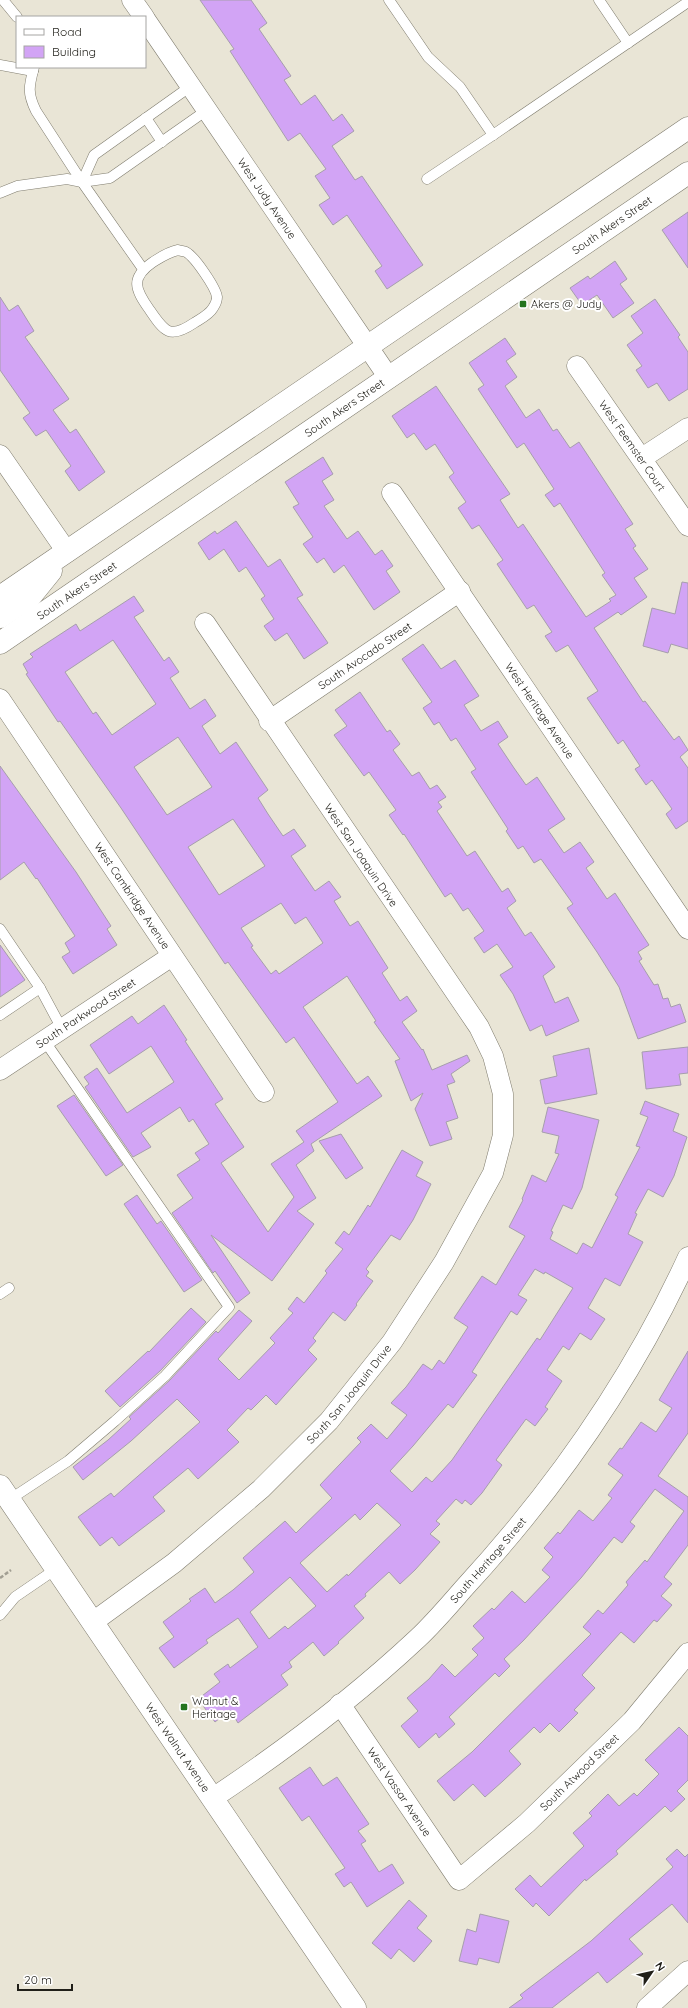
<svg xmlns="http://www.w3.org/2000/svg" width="688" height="2008" viewBox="0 0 688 2008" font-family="Quicksand,sans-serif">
	<rect width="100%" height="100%" fill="#e9e5d6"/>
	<g fill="#d2a4f5" stroke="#a69eac" fill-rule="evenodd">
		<path d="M200 0H251L267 23 259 29 291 76 284 80 301 105 315 95 333 121 342 114 354 131 332 146 355 180 362 176 423 265 387 289 375 271 382 266 347 215 333 225 319 205 330 198 315 176 326 169 300 133 288 141 230 51 234 49Z"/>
		<path d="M688 212V268L662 230Z"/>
		<path d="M615 261 627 279 620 284 634 303 613 318 597 295 582 305 570 288 588 276 590 279Z"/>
		<path d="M0 297 9 311 18 305 34 331 25 337 69 399 53 410 70 433 76 429 105 472 79 491 65 471 71 466 46 430 36 436 23 418 30 413 0 370Z"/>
		<path d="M655 299 680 335 678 337 688 352V389L669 401 657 383 648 388 636 370 642 366 627 345 643 333 631 316Z"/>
		<path d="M505 338 516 354 506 361 517 377 505 386 526 418 539 409 553 431 557 429 570 448 579 442 633 524 625 529 636 546 633 548 648 569 634 578 647 597 621 615 618 612 594 628 643 702 645 701 674 740 679 736 688 750 680 757 688 768V821L676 829 666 814 672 809 652 780 646 785 635 769 640 766 623 740 618 744 587 698 598 691 568 645 556 652 545 636 552 632 534 605 527 609 497 564 503 560 479 525 472 529 458 508 466 502 449 477 454 473 435 444 426 450 414 433 407 438 392 416 436 386 510 494 500 500 518 528 523 524 586 617 611 601 609 599 616 595 602 575 605 573 560 503 554 507 545 495 554 489 524 443 517 448 478 389 484 385 469 363Z"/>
		<path d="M323 457 333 474 322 481 334 500 324 506 347 539 358 531 375 555 382 550 393 566 386 571 400 592 374 610 344 565 334 573 324 558 317 563 303 544 313 537 293 507 299 504 285 482Z"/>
		<path d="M236 521 268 567 280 559 303 595 297 598 328 643 304 659 287 633 275 641 264 626 274 619 261 599 265 596 246 567 239 572 224 549 209 560 198 543 215 531 217 534Z"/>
		<path d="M682 582 688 583V649L671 644 668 653 643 646 652 608 675 614Z"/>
		<path d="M134 596 144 611 134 617 164 661 169 657 179 672 170 678 190 709 205 699 216 716 202 726 220 754 236 742 268 790 258 798 268 814 283 836 294 829 306 846 291 856 315 891 329 881 341 897 334 901 350 926 358 921 388 968 382 973 400 1001 407 996 417 1011 402 1022 422 1050 423 1049 432 1070 467 1055 470 1061 451 1074 455 1082 447 1085 458 1118 446 1122 452 1139 430 1146 415 1109 423 1093 411 1101 395 1061 400 1059 374 1022 376 1021 347 976 303 1007 357 1084 368 1076 382 1096 311 1144 314 1151 296 1165 316 1198 297 1211 314 1224 272 1281 211 1235 250 1293 237 1303 215 1271 213 1273 172 1213 193 1198 177 1175 200 1160 195 1153 209 1144 193 1119 189 1122 180 1107 141 1133 151 1147 133 1157 85 1087 89 1084 84 1077 97 1068 127 1113 174 1082 151 1046 109 1074 90 1045 132 1016 138 1024 164 1005 187 1040 185 1041 223 1099 215 1104 244 1147 221 1163 268 1232 294 1197 271 1164 304 1142 296 1131 338 1102 294 1037 286 1043 228 962 225 964 121 808 60 721 58 722 26 674 28 673 23 664 33 657 30 654 76 624 80 631ZM113 640 156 704 112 735 96 712 93 714 65 672ZM178 737 212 787 167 815 134 767ZM233 819 265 866 219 895 188 847ZM281 903 295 924 306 917 323 943 279 974 276 970 271 974 251 947 253 946 241 928Z"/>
		<path d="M423 644 441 669 455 660 479 696 464 705 481 731 498 721 508 737 498 744 514 768 526 785 537 777 565 819 548 830 564 853 580 842 594 862 586 868 607 899 615 893 649 945 638 952 642 959 639 961 654 985 658 984 663 999 668 998 671 1007 680 1004 686 1022 638 1039 619 987 597 952 567 908 573 904 541 859 534 863 523 846 518 849 506 831 508 829 471 772 476 769 456 738 451 741 439 722 434 725 423 708 432 702 402 659Z"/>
		<path d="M360 692 387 732 390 730 400 744 393 750 412 776 419 772 430 789 437 785 446 797 438 802 442 807 437 811 467 856 475 851 502 892 508 888 516 901 507 908 525 936 531 932 555 967 543 976 555 1003 568 997 579 1021 546 1036 542 1025 530 1031 513 994 500 975 513 967 497 944 484 953 474 938 484 931 468 908 463 911 451 893 445 897 404 834 403 835 389 815 396 810 369 772 364 776 334 735 347 726 335 710Z"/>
		<path d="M0 766 76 872 111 926 107 929 117 945 73 974 62 957 70 952 65 943 75 936 37 878 36 879 24 862 0 880Z"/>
		<path d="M0 945 25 980 0 997Z"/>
		<path d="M688 1047V1073L679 1074 681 1085 646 1089 642 1052Z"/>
		<path d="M589 1048 597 1094 545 1104 540 1080 557 1076 553 1056Z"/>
		<path d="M74 1095 123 1165 106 1176 57 1106Z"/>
		<path d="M645 1101 679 1114 673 1131 687 1137 674 1176 663 1197 648 1189 635 1213 637 1214 628 1234 643 1242 620 1286 605 1278 588 1308 605 1319 591 1340 580 1333 569 1350 563 1346 547 1370 562 1381 545 1407 548 1409 535 1426 526 1419 496 1460 502 1465 482 1493 471 1505 465 1500 462 1504 456 1499 436 1521 440 1524 430 1534 440 1542 415 1570 400 1584 389 1572 365 1594 366 1596 354 1606 364 1618 338 1642 339 1643 324 1656 313 1642 289 1662 292 1667 281 1675 288 1685 238 1723 230 1710 215 1722 198 1699 220 1682 214 1674 228 1664 230 1668 258 1647 238 1618 206 1640 208 1643 174 1668 159 1648 174 1637 163 1622 191 1601 189 1599 205 1588 215 1603 233 1590 254 1572 243 1558 285 1521 296 1533 332 1498 320 1485 361 1442 357 1438 371 1424 387 1439 407 1415 391 1403 406 1387 423 1364 432 1370 439 1360 444 1364 468 1327 454 1318 482 1276 496 1285 525 1236 509 1227 523 1200 522 1199 532 1175 546 1182 559 1154 555 1153 559 1136 542 1132 548 1107 599 1120 582 1188 572 1209 563 1205 551 1231 553 1232 550 1239 577 1254 583 1243 592 1248 618 1197 615 1195 640 1147 636 1146 648 1117 640 1114ZM535 1269 544 1274 545 1272 573 1288 540 1340 537 1338 452 1460 432 1482 426 1477 412 1492 390 1471 413 1446 448 1404 453 1408 477 1375 472 1372 511 1311 517 1315 527 1300 518 1295ZM377 1503 401 1525 348 1576 347 1574 327 1592 300 1563 355 1514 360 1520ZM290 1577 316 1606 288 1629 285 1626 269 1639 250 1612Z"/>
		<path d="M341 1134 363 1168 346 1179 319 1141Z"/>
		<path d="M402 1150 423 1162 416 1176 431 1184 413 1220 400 1240 391 1235 366 1269 369 1272 366 1276 373 1281 356 1304 357 1305 345 1321 333 1312 313 1338 316 1341 308 1350 317 1359 276 1405 266 1395 251 1410 248 1408 227 1430 239 1442 198 1479 188 1468 153 1497 165 1511 119 1546 112 1537 100 1546 78 1517 111 1493 114 1497 200 1422 177 1399 131 1441 83 1480 73 1467 108 1440 131 1419 129 1417 169 1381 216 1331 218 1333 239 1310 252 1321 218 1359 239 1380 275 1343 270 1338 293 1313 288 1309 297 1297 304 1303 327 1273 325 1271 343 1249 335 1243 344 1231 349 1235 368 1205 370 1207Z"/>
		<path d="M137 1195 157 1224 161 1221 202 1280 184 1292 124 1204Z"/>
		<path d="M191 1308 206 1322 160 1371 120 1407 105 1391 148 1351 149 1352Z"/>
		<path d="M688 1351V1433L658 1476 688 1497V1545L664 1577 672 1584 661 1596 672 1605 657 1622 654 1620 634 1643 621 1632 582 1675 595 1688 574 1710 578 1713 559 1732 550 1723 540 1733 534 1727 509 1751 521 1764 503 1781 485 1797 473 1784 454 1801 437 1781 472 1752 591 1634 583 1627 598 1610 603 1614 628 1585 626 1582 645 1560 647 1562 684 1511 655 1489 630 1522 635 1526 622 1543 614 1537 581 1578 523 1641 504 1659 510 1666 499 1677 495 1673 449 1717 455 1724 439 1738 436 1733 419 1748 401 1726 418 1711 407 1698 429 1679 442 1664 455 1677 478 1655 472 1649 484 1638 473 1626 492 1608 494 1610 512 1591 525 1603 550 1577 542 1570 553 1557 544 1548 558 1532 560 1534 579 1510 593 1521 612 1498 608 1495 623 1475 608 1464 620 1448 622 1449 641 1422 656 1432 672 1408 659 1400Z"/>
		<path d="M679 1727 688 1736V1780L677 1791 685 1799 671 1812 665 1806 616 1851 618 1854 586 1881 585 1879 549 1916 536 1903 533 1907 515 1889 530 1875 541 1887 584 1846 573 1833 592 1816 589 1813 608 1794 619 1806 634 1793 637 1796 659 1774 645 1760Z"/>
		<path d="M310 1767 323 1786 337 1777 369 1824 358 1831 366 1841 361 1844 379 1872 392 1864 404 1883 367 1907 351 1882 344 1887 335 1874 345 1868 309 1816 302 1821 279 1788Z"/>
		<path d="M677 1849 685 1857 688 1854V1923L672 1904 629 1939 643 1954 607 1983 598 1972 552 2008H509L523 1998 520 1995 591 1941 673 1867 666 1859Z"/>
		<path d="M409 1900 427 1916 417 1928 432 1941 414 1962 399 1949 391 1959 372 1943Z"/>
		<path d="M480 1914 509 1921 499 1963 479 1958 477 1965 459 1961 467 1929 476 1932Z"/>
	</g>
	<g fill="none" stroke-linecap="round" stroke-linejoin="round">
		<g stroke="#807d6f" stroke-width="11">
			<g id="lane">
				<path d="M3 0 17 17"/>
				<path d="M389 0 428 57 460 87 493 135 688 2"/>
				<path d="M599 0 628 43"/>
				<path d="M0 65 33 71"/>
				<path d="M34 67C29 86 27 93 36 111L82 182 143 269"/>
				<path d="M146 118 162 142"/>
				<path d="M427 179 493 135"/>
				<path d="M82 182 94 155 191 86"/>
				<path d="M0 193 17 186 67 179 82 182 110 178 207 110"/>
				<path d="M178 250C180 251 184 251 186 252 195 257 216 288 217 297 217 301 215 305 213 308 209 315 200 319 194 323 169 340 164 331 149 309 135 289 130 278 153 262 161 257 168 252 178 250Z"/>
				<path d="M0 929 40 988 62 1029"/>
				<path d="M0 1015 40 988"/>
				<path d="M0 1294 9 1288"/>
				<path d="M9 1500 68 1461 115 1421 165 1376 229 1307 44 1040"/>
				<path d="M0 1615 15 1597 56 1569"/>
			</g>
		</g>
		<g stroke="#807d6f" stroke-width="21">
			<g id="street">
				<path d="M132 0 144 17"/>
				<path id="s1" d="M145 19 389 378"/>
				<path id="s2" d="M577 366 688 526"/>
				<path d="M0 455 67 552"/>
				<path d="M642 458 688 428"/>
				<path id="s3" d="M392 493 688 929"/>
				<path id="s4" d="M0 699 264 1092"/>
				<path id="s5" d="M269 721 460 591"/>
				<path id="s6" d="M0 1070 172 956"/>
				<path id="s7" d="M93 1622 174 1563 261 1489 329 1421 392 1342 444 1262 493 1173 503 1135V1094L493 1056 479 1027 205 623"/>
				<path id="s8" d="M340 1704 459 1880 527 1823 632 1721 688 1653"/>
				<path id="s9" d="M213 1798C285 1750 355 1697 418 1638 435 1622 450 1604 465 1587 555 1489 633 1377 688 1257"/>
				<path d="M647 2008 688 1971"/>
			</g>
		</g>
		<g stroke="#807d6f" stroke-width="23">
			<g id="secondary">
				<path d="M0 597 688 128"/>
				<path d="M0 617 30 597 51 571"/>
				<path id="s10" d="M0 643 688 173"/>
				<path id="s11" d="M0 1486 355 2008"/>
			</g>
		</g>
		<path stroke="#a29f93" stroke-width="2.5" stroke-dasharray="4 2" stroke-linecap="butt" d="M0 1578 11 1570"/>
		<use href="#lane" stroke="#fff" stroke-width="10"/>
		<use href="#street" stroke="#fff" stroke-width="20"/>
		<use href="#secondary" stroke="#fff" stroke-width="22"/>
	</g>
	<g fill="#24751e" stroke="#fff" stroke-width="1.5">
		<rect x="519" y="300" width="8" height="8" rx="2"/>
		<rect x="180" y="1703" width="8" height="8" rx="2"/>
	</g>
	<g text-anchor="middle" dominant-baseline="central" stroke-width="4" stroke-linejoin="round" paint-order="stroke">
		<g font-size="11" fill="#201f19" stroke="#fff">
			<text stroke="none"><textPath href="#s1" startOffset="217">West Judy Avenue</textPath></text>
			<text stroke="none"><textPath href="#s10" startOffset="741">South Akers Street</textPath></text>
			<text stroke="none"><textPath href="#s10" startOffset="417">South Akers Street</textPath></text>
			<text stroke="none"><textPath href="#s2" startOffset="97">West Feemster Court</textPath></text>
			<text stroke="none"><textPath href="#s10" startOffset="93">South Akers Street</textPath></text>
			<text stroke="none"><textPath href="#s5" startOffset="116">South Avocado Street</textPath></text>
			<text stroke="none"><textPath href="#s3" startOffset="263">West Heritage Avenue</textPath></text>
			<text transform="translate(361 855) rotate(56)">West San Joaquin Drive</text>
			<text stroke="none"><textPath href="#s4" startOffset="237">West Cambridge Avenue</textPath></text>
			<text stroke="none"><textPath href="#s6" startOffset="103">South Parkwood Street</textPath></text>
			<text stroke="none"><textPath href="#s7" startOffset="344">South San Joaquin Drive</textPath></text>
			<text stroke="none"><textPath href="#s9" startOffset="365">South Heritage Street</textPath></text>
			<text stroke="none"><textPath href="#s11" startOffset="316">West Walnut Avenue</textPath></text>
			<text stroke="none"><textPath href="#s8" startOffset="374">South Atwood Street</textPath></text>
			<text stroke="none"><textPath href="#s8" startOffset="106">West Vassar Avenue</textPath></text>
		</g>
		<g font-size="11" fill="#201f19" stroke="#fff" text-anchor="start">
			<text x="531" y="304">Akers @ Judy</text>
			<text x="192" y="1701">Walnut &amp;<tspan x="192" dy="13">Heritage</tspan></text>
		</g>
	</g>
	<rect x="16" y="16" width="130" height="52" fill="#ffffff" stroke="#a6a5a3"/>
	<rect x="24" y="29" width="20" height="6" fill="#ffffff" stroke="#a6a5a3"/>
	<text x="52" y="36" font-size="12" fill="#201f19">Road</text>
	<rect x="24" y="46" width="20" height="12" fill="#d2a4f5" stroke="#a6a5a3"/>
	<text x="52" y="56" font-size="12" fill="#201f19">Building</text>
	<g transform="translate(652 1972) rotate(56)" stroke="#ffffff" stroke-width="3" paint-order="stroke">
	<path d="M0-3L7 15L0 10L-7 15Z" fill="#201f19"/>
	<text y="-6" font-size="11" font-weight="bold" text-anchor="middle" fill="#201f19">N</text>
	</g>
	<path d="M18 1984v6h54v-6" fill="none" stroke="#201f19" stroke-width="2"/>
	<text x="24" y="1984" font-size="12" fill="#201f19" stroke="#ffffff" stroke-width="3" paint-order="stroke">20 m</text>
</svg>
